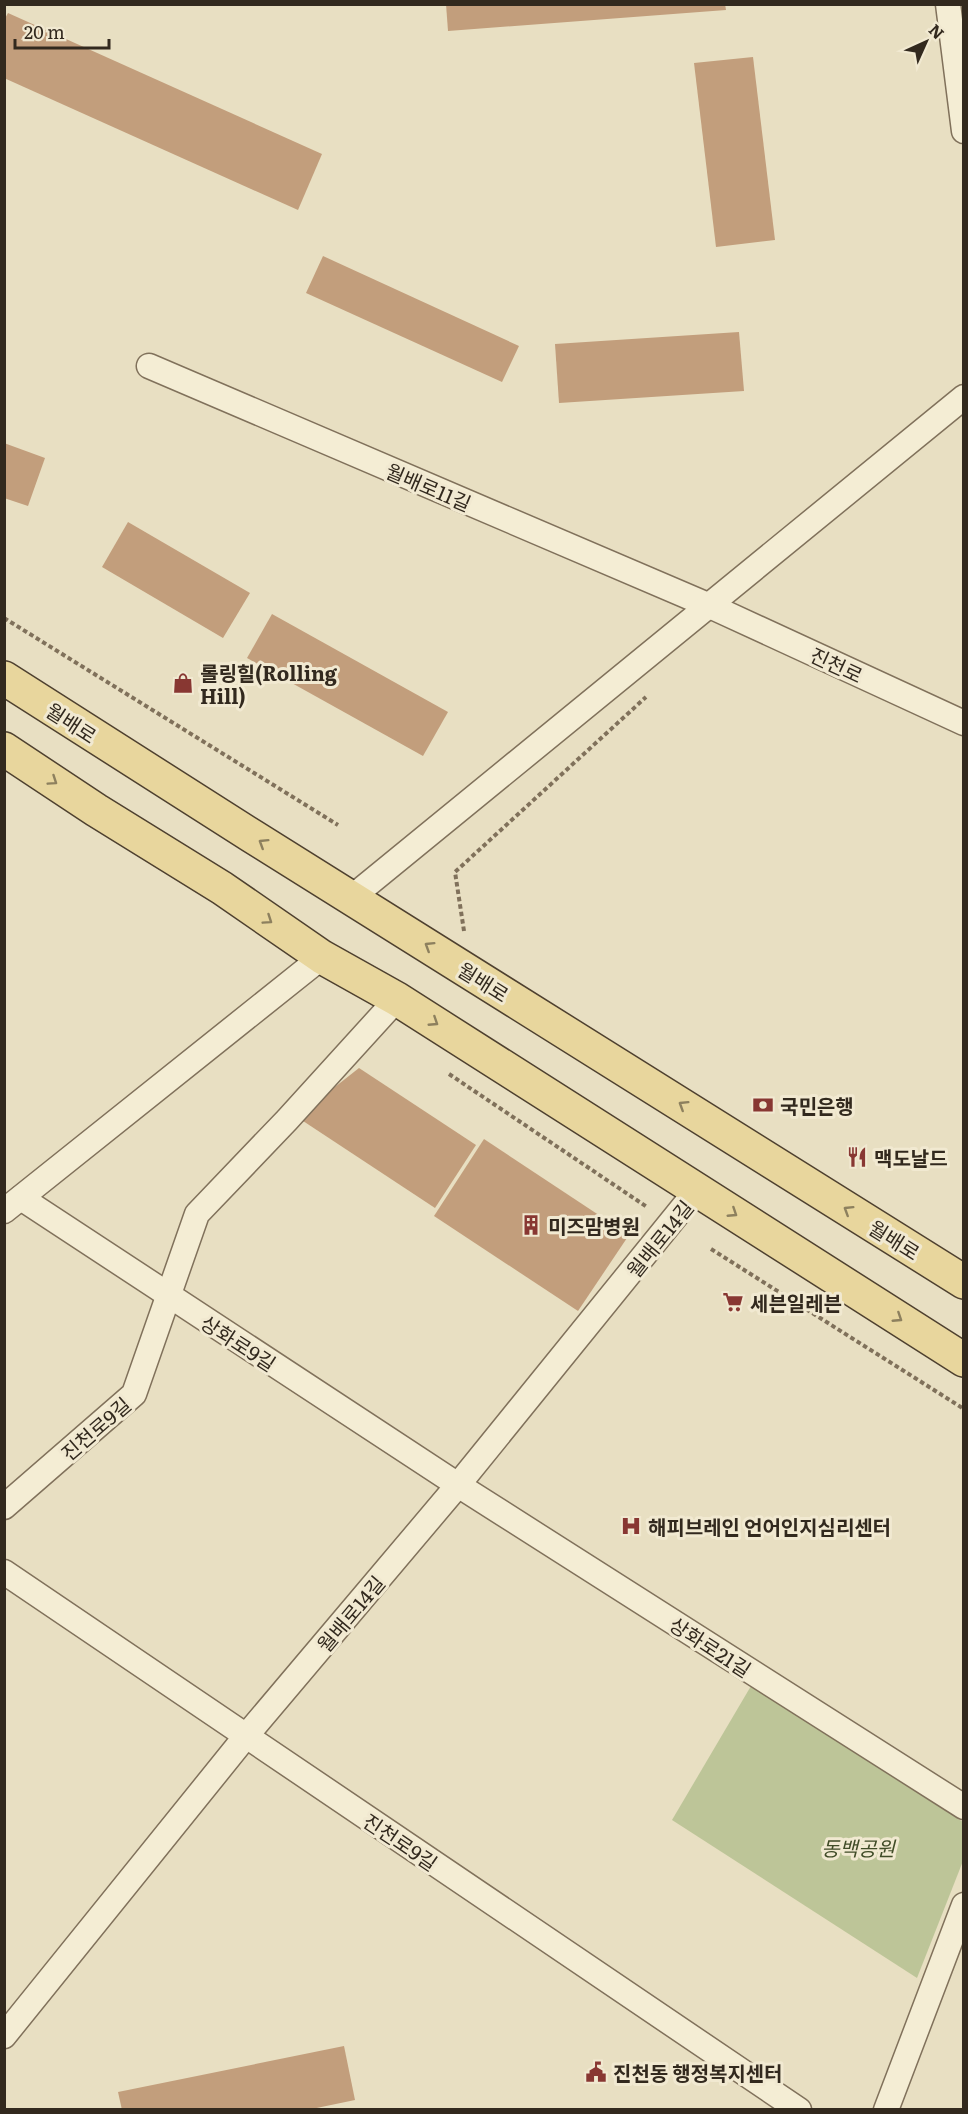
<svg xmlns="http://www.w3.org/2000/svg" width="968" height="2114" viewBox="0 0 968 2114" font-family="Literata,'Noto Sans KR',serif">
	<rect width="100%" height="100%" fill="#e8dfc2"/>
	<path fill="#bdc598" d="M751 1686 963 1822V1861L917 1978 672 1820Z"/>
	<g fill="#c29e7c">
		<path d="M446 4H725L726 10 448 31Z"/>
		<path d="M8 13 322 154 298 210 4 78V20Z"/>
		<path d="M753 57 775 240 716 247 694 63Z"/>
		<path d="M323 256 519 346 502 382 306 293Z"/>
		<path d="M739 332 744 391 559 403 555 344Z"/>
		<path d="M4 443 45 458 28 506 4 498Z"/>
		<path d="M128 522 250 593 223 638 102 567Z"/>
		<path d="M272 614 448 712 423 756 247 658Z"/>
		<path d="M359 1068 476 1145 435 1208 297 1117Z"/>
		<path d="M484 1139 629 1235 578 1311 434 1216Z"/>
		<path d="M344 2046 355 2100 307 2110H122L118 2092Z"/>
	</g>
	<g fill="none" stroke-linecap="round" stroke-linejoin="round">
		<g stroke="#80715b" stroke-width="27">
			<g id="minor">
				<path d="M948 4 964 131"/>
				<path d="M149 366 710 606 964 723"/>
				<path d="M351 898 964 397"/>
				<path d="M21 1198 458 1485 964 1807"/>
				<path d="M4 1211 322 957"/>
				<path d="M4 1507 134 1394 197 1214 287 1120 397 999"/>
				<path d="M4 1572 799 2110"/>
				<path d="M4 2036 246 1736 458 1485 697 1190"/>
				<path d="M886 2110 964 1905"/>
			</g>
		</g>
		<g stroke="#4e402f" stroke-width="36">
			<g id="primary">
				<path d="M4 678 252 836 964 1282"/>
				<path d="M4 749 96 810 222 888 322 957 397 999 964 1360"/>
			</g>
		</g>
		<g stroke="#80715b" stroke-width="4" stroke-dasharray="4.5 3" stroke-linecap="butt">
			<path d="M4 618 338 825"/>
			<path d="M464 931 455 872 646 697"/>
			<path d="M449 1074 647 1207"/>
			<path d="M711 1249 964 1409"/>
		</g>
		<use href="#minor" stroke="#f4edd4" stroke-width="24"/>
		<use href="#primary" stroke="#e8d69d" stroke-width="33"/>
	</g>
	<defs><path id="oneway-chevron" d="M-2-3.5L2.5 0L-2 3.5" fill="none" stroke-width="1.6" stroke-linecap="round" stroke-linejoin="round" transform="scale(1.5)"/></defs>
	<g stroke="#8d805e">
		<use href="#oneway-chevron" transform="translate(53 781) rotate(34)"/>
		<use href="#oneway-chevron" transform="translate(263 843) rotate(-148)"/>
		<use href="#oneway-chevron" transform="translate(268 920) rotate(34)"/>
		<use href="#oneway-chevron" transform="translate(429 946) rotate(-148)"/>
		<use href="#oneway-chevron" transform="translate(434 1022) rotate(33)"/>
		<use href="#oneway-chevron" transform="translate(683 1105) rotate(-148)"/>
		<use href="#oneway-chevron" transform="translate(848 1210) rotate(-148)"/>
		<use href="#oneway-chevron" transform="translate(733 1213) rotate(33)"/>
		<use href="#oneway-chevron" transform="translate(898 1318) rotate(33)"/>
	</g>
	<defs>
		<g id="shop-bare" transform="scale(1.62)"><path d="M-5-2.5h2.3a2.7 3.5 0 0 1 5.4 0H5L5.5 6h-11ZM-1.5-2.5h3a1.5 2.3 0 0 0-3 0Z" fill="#883732" stroke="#f1e9d1" stroke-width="2.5" paint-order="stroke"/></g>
		<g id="bank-bare" transform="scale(1.62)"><path d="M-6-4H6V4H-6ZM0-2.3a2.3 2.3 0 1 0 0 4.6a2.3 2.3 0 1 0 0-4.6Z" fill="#883732" stroke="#f1e9d1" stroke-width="2.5" paint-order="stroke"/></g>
		<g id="restaurant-bare" transform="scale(1.62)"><path d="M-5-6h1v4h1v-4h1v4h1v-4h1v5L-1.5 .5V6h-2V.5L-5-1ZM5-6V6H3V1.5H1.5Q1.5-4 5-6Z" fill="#883732" stroke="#f1e9d1" stroke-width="2.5" paint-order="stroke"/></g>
		<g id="building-bare" transform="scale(1.62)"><path d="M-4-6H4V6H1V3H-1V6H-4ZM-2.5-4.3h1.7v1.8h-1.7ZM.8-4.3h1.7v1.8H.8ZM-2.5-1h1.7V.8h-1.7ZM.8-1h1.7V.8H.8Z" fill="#883732" stroke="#f1e9d1" stroke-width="2.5" paint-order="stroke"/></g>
		<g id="supermarket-bare" transform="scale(1.62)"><path d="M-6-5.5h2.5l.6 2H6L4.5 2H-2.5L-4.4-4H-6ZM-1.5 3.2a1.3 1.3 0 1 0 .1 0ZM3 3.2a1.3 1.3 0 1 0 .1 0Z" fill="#883732" stroke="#f1e9d1" stroke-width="2.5" paint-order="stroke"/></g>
		<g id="hospital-bare" transform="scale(1.62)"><path d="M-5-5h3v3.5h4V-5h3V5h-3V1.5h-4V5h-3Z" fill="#883732" stroke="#f1e9d1" stroke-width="2.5" paint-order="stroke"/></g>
		<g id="civic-bare" transform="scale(1.62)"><path d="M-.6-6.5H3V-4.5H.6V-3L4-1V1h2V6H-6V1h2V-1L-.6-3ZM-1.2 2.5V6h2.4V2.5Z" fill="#883732" stroke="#f1e9d1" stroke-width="2.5" paint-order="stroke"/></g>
	</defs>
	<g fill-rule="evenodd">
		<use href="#shop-bare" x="183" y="683"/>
		<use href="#bank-bare" x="763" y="1105"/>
		<use href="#restaurant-bare" x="857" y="1157"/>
		<use href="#building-bare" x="531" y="1225"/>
		<use href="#supermarket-bare" x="733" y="1302"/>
		<use href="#hospital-bare" x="631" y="1526"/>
		<use href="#civic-bare" x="596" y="2072"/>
	</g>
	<g text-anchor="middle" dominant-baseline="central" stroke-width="6" stroke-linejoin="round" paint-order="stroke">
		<g font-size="20" fill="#32291e" stroke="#f1e9d1">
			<text transform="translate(429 486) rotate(23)">월배로11길</text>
			<text transform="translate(837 664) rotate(25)">진천로</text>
			<text transform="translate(72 722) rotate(33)">월배로</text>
			<text transform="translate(484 981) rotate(32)">월배로</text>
			<text transform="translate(659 1238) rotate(-51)">월배로14길</text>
			<text transform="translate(895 1239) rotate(32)">월배로</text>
			<text transform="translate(239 1342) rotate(33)">상화로9길</text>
			<text transform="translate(95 1428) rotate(-41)">진천로9길</text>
			<text transform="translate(350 1613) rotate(-50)">월배로14길</text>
			<text transform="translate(711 1646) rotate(33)">상화로21길</text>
			<text transform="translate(401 1841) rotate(34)">진천로9길</text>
		</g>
		<g font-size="20" font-weight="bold" fill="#32291e" stroke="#f1e9d1" text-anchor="start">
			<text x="200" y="672">롤링힐(Rolling<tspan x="200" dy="23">Hill)</tspan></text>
			<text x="780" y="1105">국민은행</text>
			<text x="874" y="1157">맥도날드</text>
			<text x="548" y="1225">미즈맘병원</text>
			<text x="750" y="1302">세븐일레븐</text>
			<text x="648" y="1526">해피브레인 언어인지심리센터</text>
			<text x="613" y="2072">진천동 행정복지센터</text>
		</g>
		<g font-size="20" font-style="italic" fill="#404c27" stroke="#f1e9d1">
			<text x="858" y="1847">동백공원</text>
		</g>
	</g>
	<rect width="968" height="2114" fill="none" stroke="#32291e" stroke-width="12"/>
	<g transform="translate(926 42) rotate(45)" stroke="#f1e9d1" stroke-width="4.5" paint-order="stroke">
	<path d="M0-4.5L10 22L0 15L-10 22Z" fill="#32291e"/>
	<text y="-9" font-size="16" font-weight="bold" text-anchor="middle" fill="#32291e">N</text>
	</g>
	<path d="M15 39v9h94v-9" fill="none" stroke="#32291e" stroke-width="3"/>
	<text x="24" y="39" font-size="18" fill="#32291e" stroke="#f1e9d1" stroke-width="4.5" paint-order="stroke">20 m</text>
</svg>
